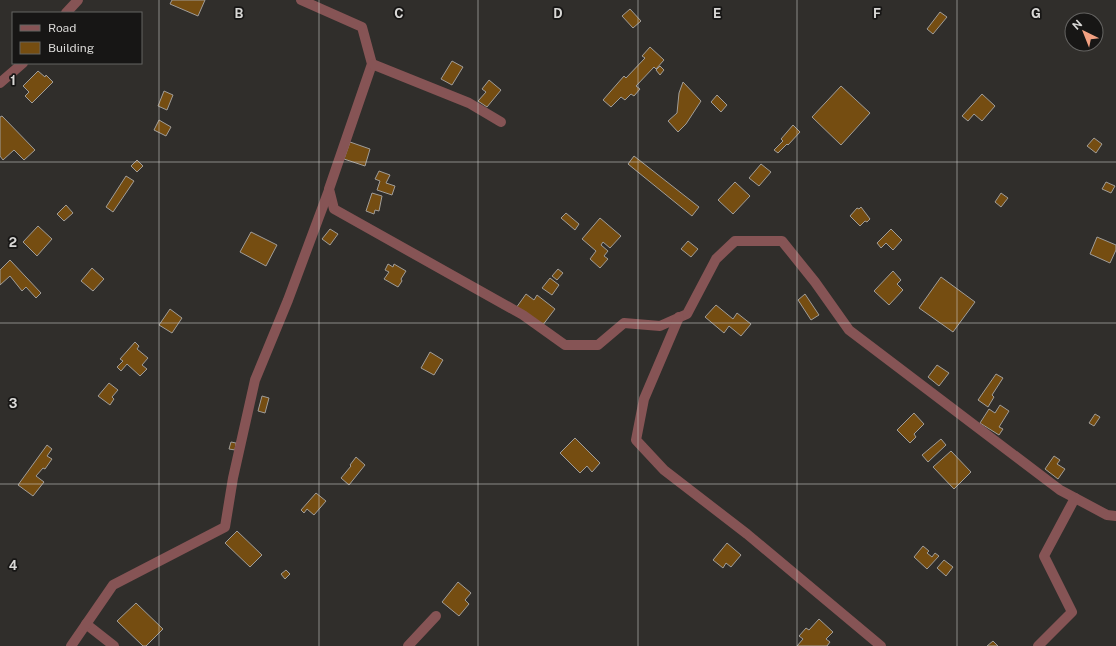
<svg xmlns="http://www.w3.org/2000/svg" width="1116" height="646" viewBox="0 0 1116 646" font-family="'Public Sans',sans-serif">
	<rect width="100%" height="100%" fill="#302e2b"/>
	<g fill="#754d11" stroke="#a09d99">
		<path d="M172 0H205L198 16 170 4Z"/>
		<path d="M630 9 641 21 633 28 622 16Z"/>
		<path d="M940 12 947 17 933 34 927 29Z"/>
		<path d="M650 47 664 60 656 69 654 67 636 86 640 89 634 96 631 94 625 100 621 97 611 107 603 100 624 76 626 78 645 58 642 56Z"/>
		<path d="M452 61 463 67 452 85 441 79Z"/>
		<path d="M660 66 664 70 660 75 656 70Z"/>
		<path d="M38 71 45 77 46 75 53 82 32 103 25 96 29 92 23 86Z"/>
		<path d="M489 80 501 90 487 107 478 101 486 92 482 89Z"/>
		<path d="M683 82 701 101 686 124 678 132 668 121 677 113 679 93Z"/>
		<path d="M841 86 870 113 841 145 812 117Z"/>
		<path d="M164 91 173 95 167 110 158 106Z"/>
		<path d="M982 94 995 106 982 121 974 114 968 121 962 116Z"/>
		<path d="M717 95 727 105 721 112 711 102Z"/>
		<path d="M2 116 35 150 24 160 14 150 3 160 0 156V117Z"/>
		<path d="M159 120 171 127 166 136 154 130Z"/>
		<path d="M793 125 800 132 788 145 787 144 778 153 774 150 783 141 781 139Z"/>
		<path d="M1094 138 1102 144 1096 153 1087 146Z"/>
		<path d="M350 142 370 149 365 166 344 159Z"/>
		<path d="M634 156 699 207 692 216 628 164Z"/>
		<path d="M137 160 143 166 137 172 131 166Z"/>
		<path d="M761 164 771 172 759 186 749 178Z"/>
		<path d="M379 171 390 175 386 183 395 186 392 195 377 190 380 181 375 179Z"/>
		<path d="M126 176 134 181 113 212 106 207Z"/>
		<path d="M735 182 750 196 733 214 718 200Z"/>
		<path d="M1106 182 1115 186 1111 193 1102 189Z"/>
		<path d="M372 193 382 196 379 211 375 210 374 214 366 211Z"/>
		<path d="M1001 193 1008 198 1001 207 995 202Z"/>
		<path d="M66 205 73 213 64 221 57 214Z"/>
		<path d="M861 207 870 219 867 222 865 221 860 226 850 216 857 208 859 209Z"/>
		<path d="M566 213 579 224 575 230 561 218Z"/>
		<path d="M600 218 621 236 610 248 603 242 601 245 608 251 604 256 608 259 600 268 590 259 596 251 582 239Z"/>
		<path d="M38 226 52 239 37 256 23 242Z"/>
		<path d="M330 229 338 234 330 245 322 239Z"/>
		<path d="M891 229 902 240 893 250 886 243 881 248 877 243Z"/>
		<path d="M251 232 277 245 266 266 240 252Z"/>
		<path d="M1097 237 1116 245V250L1110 263 1090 254Z"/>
		<path d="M688 241 698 249 691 257 681 249Z"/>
		<path d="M10 260 41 293 36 298 26 287 22 291 10 276 0 285V270Z"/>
		<path d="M388 264 393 267 394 264 406 271 401 279 402 281 398 287 384 279 389 272 385 270Z"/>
		<path d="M92 268 104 279 93 291 81 281Z"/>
		<path d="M558 269 563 273 557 280 552 276Z"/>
		<path d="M893 271 901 280 897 284 903 290 889 305 874 291Z"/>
		<path d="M941 277 975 302 953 332 919 308Z"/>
		<path d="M550 278 559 285 552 295 542 288Z"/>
		<path d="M526 294 534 300 537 295 555 309 542 326 516 308Z"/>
		<path d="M805 294 819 315 811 320 798 300Z"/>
		<path d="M716 305 733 319 737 313 751 324 741 336 729 326 724 333 705 317Z"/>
		<path d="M170 309 182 318 172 333 159 325Z"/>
		<path d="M135 342 139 346 137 349 148 358 142 365 147 369 140 376 127 364 121 371 117 367 123 361 120 359Z"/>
		<path d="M430 352 443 360 434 375 421 368Z"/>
		<path d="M937 365 949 373 939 386 928 377Z"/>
		<path d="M996 374 1003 378 992 395 994 397 988 407 978 400Z"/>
		<path d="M109 383 118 390 112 397 114 399 110 405 98 396Z"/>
		<path d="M262 396 269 398 265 413 258 411Z"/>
		<path d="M1000 405 1009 411 999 427 1003 429 999 435 980 423 989 409 995 413Z"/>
		<path d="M914 413 924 424 914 434 916 437 910 443 897 430Z"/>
		<path d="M1095 414 1100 417 1094 426 1089 423Z"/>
		<path d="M575 438 600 463 592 472 587 466 580 473 560 453Z"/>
		<path d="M941 439 946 445 928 462 922 455Z"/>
		<path d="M231 442 236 443 235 450 229 449Z"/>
		<path d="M47 445 52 449 47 456 52 459 45 469 43 468 36 476 44 482 33 496 18 485Z"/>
		<path d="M951 451 971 472 954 489 933 467Z"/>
		<path d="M1054 456 1060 460 1057 464 1065 469 1058 479 1045 469Z"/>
		<path d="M356 457 365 465 349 485 341 478 351 466 350 465Z"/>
		<path d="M316 493 326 501 314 515 307 509 304 513 301 510Z"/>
		<path d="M237 531 262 555 250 567 225 543Z"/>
		<path d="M727 543 741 555 731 567 726 563 723 568 713 560Z"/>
		<path d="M923 546 929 551 927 553 932 557 935 553 939 556 927 569 914 557Z"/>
		<path d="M944 560 953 567 946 576 937 568Z"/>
		<path d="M286 570 290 574 285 579 281 574Z"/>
		<path d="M458 582 471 593 465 600 469 604 459 616 442 602Z"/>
		<path d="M136 603 163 629 146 646H143L117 621Z"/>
		<path d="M819 619 833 632 826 639 830 642 827 646H797L803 639 799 636 806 628 809 630Z"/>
		<path d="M993 641 998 646H987Z"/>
	</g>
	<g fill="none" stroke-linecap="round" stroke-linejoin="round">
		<g stroke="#865455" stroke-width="10">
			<path d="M301 0 362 27 372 64 329 189 334 209 523 315 565 345H598L624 323 660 326 687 314 716 259 735 241H782L815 282 849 330 1060 490 1107 515 1116 516"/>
			<path d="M66 13 78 0"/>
			<path d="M372 64 469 103 501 122"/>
			<path d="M0 83 23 63"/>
			<path d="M679 317 644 399 636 440 664 470 747 534 881 646"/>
			<path d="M86 624 114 646"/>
			<path d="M71 646 113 585 225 527 233 478 255 380 288 300 329 190"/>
			<path d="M408 646 436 616"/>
			<path d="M1038 646 1072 612 1044 556 1075 498"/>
		</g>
	</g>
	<path fill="none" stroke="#d9d8d6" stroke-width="1" stroke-opacity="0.55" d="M159 0V646M319 0V646M478 0V646M638 0V646M797 0V646M957 0V646M0 162H1116M0 323H1116M0 484H1116"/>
	<g font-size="13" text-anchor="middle" font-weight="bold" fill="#d9d8d6" stroke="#171615" stroke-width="3.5" stroke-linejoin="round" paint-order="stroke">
		<text x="239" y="18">B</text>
		<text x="399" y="18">C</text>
		<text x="558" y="18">D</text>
		<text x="717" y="18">E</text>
		<text x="877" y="18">F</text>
		<text x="1036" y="18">G</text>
		<text x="13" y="85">1</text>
		<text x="13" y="247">2</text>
		<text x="13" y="408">3</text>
		<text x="13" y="570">4</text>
	</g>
	<rect x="12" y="12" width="130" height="52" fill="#171615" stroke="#656462"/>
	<rect x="20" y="25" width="20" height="6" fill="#865455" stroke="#656462"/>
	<text x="48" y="32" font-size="12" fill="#d9d8d6">Road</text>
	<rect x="20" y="42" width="20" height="12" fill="#754d11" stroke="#656462"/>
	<text x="48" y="52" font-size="12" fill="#d9d8d6">Building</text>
	<g transform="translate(1084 32) rotate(317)"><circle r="19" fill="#171615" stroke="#656462"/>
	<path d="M0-3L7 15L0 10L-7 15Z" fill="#f2a081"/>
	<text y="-6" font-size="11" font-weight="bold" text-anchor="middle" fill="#d9d8d6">N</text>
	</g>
</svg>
